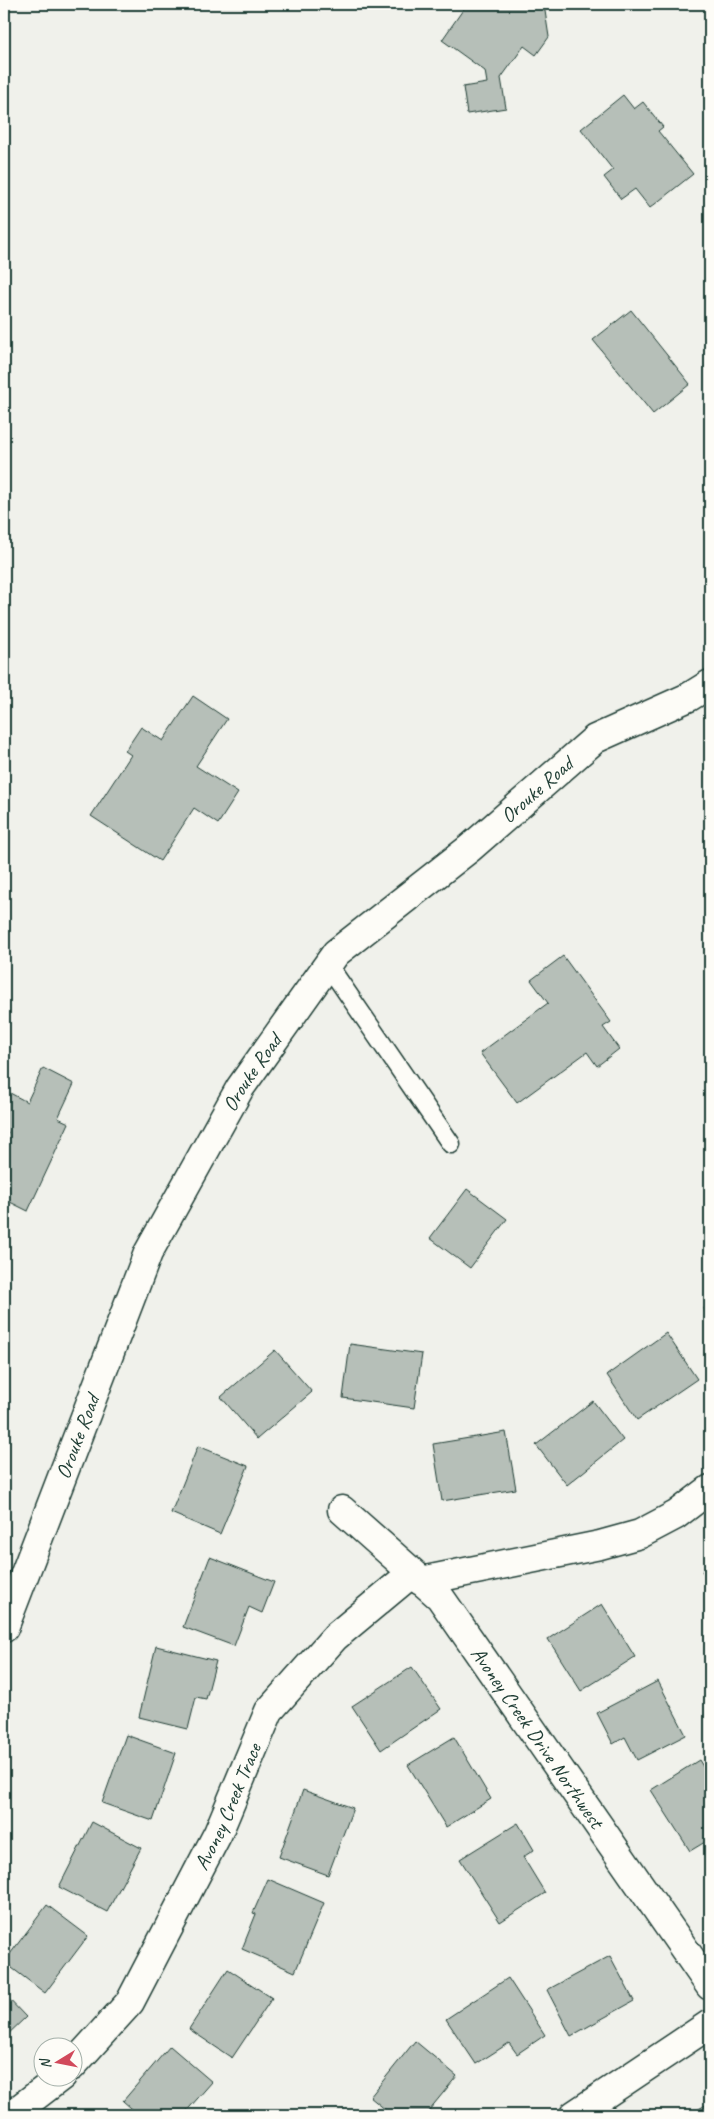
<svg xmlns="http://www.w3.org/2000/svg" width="714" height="2119" viewBox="0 0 714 2119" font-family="Caveat,sans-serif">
	<rect width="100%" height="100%" fill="#f0f1eb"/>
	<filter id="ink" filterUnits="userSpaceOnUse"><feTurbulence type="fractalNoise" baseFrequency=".02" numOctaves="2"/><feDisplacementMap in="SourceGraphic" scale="10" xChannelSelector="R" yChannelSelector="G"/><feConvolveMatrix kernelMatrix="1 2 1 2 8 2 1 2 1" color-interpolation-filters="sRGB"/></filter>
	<g filter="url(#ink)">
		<g fill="#b6bfb8" stroke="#1f3d34">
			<path d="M467 4H535L545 11 549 37 536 55 524 46 501 78 506 108 467 114 463 87 487 83 485 71 442 40Z"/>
			<path d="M623 95 634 109 643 102 663 127 658 131 693 174 650 208 635 189 621 199 604 177 613 170 581 129Z"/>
			<path d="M631 310 690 384 653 414 593 340Z"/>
			<path d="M193 696 227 719 196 766 238 793 218 824 194 808 160 861 91 816 131 755 125 751 141 727 163 741Z"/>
			<path d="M563 956 611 1022 603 1027 619 1049 597 1066 587 1052 517 1103 480 1053 548 1003 531 980Z"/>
			<path d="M43 1068 74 1084 58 1118 69 1123 28 1211 4 1199V1142L8 1132 4 1130V1106L10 1093 27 1102Z"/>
			<path d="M467 1189 507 1219 470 1268 430 1238Z"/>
			<path d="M710 1307V1330L704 1308Z"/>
			<path d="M666 1333 697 1379 637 1420 607 1375Z"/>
			<path d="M350 1344 422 1354 414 1408 343 1398Z"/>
			<path d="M275 1350 312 1392 257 1439 221 1397Z"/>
			<path d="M593 1401 623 1440 567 1485 536 1445Z"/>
			<path d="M506 1432 516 1489 442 1501 433 1444Z"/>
			<path d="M198 1446 248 1466 220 1534 171 1513Z"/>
			<path d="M210 1557 274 1582 262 1613 249 1607 234 1646 183 1627Z"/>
			<path d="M710 1565V1584L702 1571Z"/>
			<path d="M602 1604 635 1657 581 1691 548 1639Z"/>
			<path d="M156 1646 216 1661 206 1699 196 1697 188 1729 139 1717Z"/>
			<path d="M412 1667 441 1709 381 1750 352 1706Z"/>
			<path d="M658 1681 686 1735 637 1760 625 1737 613 1744 597 1713Z"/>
			<path d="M126 1735 176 1753 153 1821 102 1803Z"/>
			<path d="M454 1737 491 1799 446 1827 408 1765Z"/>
			<path d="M699 1760 710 1778V1839L690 1851 651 1790Z"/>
			<path d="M303 1790 353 1808 328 1875 279 1857Z"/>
			<path d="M92 1822 141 1848 107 1912 59 1887Z"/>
			<path d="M518 1823 534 1850 523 1857 545 1893 500 1922 460 1859Z"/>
			<path d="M268 1879 324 1903 295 1972 242 1949 256 1914 253 1913Z"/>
			<path d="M47 1905 88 1936 45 1993 4 1962Z"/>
			<path d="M610 1956 634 2001 571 2036 547 1990Z"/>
			<path d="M228 1969 272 1998 232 2058 189 2029Z"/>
			<path d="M508 1978 545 2035 517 2054 509 2043 476 2064 446 2019Z"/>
			<path d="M4 1994 26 2017 4 2038Z"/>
			<path d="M415 2041 457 2076 425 2115H392L370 2097Z"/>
			<path d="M170 2046 212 2082 183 2115H139L123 2101Z"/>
			<path d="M707 2104 710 2109V2115H689Z"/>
		</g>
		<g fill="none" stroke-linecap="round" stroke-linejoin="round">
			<g stroke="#1f3d34" stroke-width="21">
				<path id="lane" d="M328 965 451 1144"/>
			</g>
			<g stroke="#1f3d34" stroke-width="31">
				<g id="street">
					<path id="s1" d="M342 1510 440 1597 710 1986"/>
					<path d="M421 1581 600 1545 640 1534 676 1515 710 1489"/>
					<path id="s2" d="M72 2066 130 2002 218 1833 269 1711 335 1637 412 1573"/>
					<path d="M11 2115 62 2076"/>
					<path d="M574 2115 710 2024"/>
				</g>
			</g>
			<g stroke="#1f3d34" stroke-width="31">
				<g id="secondary">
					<path id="s3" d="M4 1628 148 1253 240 1088 336 953 470 848 595 739 689 697 710 684"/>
				</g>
			</g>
			<use href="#lane" stroke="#fdfcf7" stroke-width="18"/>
			<use href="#street" stroke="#fdfcf7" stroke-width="28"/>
			<use href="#secondary" stroke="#fdfcf7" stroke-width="28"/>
		</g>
	</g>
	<g text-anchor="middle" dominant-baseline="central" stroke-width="4.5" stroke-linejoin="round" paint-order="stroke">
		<g font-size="21" fill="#1f3d34" stroke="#fdfcf7">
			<text stroke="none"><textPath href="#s3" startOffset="1015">Orouke Road</textPath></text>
			<text stroke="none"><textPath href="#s3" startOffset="610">Orouke Road</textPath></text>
			<text stroke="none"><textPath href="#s3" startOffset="205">Orouke Road</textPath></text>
			<text stroke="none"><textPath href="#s1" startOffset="302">Avoney Creek Drive Northwest</textPath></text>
			<text stroke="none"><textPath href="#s2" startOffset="305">Avoney Creek Trace</textPath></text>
		</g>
	</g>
	<rect width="714" height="2119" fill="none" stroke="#fdfcf7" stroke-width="20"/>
	<rect x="10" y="10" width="694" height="2099" fill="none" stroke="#1f3d34" stroke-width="2" filter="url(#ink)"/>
	<g transform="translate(58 2062) rotate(260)"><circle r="24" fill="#fdfcf7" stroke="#a4b0a9"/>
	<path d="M0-4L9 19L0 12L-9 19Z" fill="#d1495b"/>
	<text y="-8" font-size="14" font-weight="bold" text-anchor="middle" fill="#1f3d34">N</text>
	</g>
</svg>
